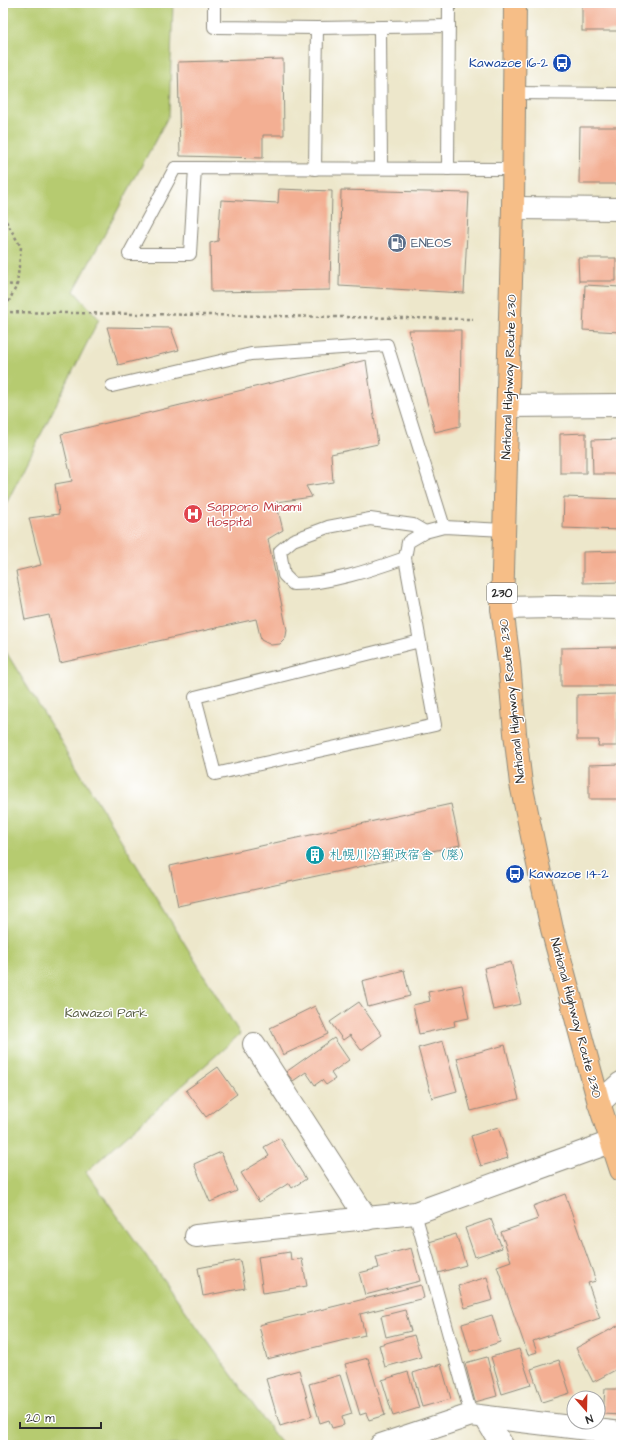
<svg xmlns="http://www.w3.org/2000/svg" width="624" height="1448" viewBox="0 0 624 1448" font-family="'Architects Daughter','Klee One',sans-serif">
	<rect width="100%" height="100%" fill="#fff"/>
	<filter id="ink" filterUnits="userSpaceOnUse"><feTurbulence type="fractalNoise" baseFrequency=".025" numOctaves="2"/><feDisplacementMap in="SourceGraphic" scale="8" xChannelSelector="R" yChannelSelector="G"/><feConvolveMatrix kernelMatrix="1 2 1 2 8 2 1 2 1" color-interpolation-filters="sRGB"/></filter>
	<filter id="wash" filterUnits="userSpaceOnUse"><feTurbulence type="fractalNoise" baseFrequency=".012" numOctaves="4" result="noise"/><feDisplacementMap in="SourceGraphic" scale="16" xChannelSelector="R" yChannelSelector="G"/><feGaussianBlur stdDeviation="0.9" result="paint"/><feColorMatrix in="noise" values="0 0 0 0 0 0 0 0 0 0 0 0 0 0 0 0 0 1.4 0 .05"/><feComposite in="paint" operator="in"/></filter>
	<g filter="url(#wash)">
		<rect width="100%" height="100%" fill="#ede7cb"/>
		<g fill="#b6cb70" stroke="#707b4e">
			<path d="M3 3H173L169 115 74 291 99 319 3 510Z"/>
			<path d="M3 647 240 1034 86 1172 282 1445H3Z"/>
		</g>
		<g id="blocks">
			<g fill="#f3af93">
				<rect x="582" y="3" width="39" height="28"/>
				<path d="M283 59 284 135H263V158L180 156 178 62Z"/>
				<path d="M580 127H621V184H579Z"/>
				<path d="M279 189 332 191 330 290 211 292 210 243 218 241 221 200 278 203Z"/>
				<path d="M341 190 469 193 464 293 339 286Z"/>
				<path d="M578 258H616V281H579Z"/>
				<path d="M585 285 621 287 620 332 583 330Z"/>
				<path d="M107 327 171 328 179 350 118 365Z"/>
				<path d="M408 330H461L460 426 435 432Z"/>
				<path d="M366 360 378 444 331 454 333 482 306 486 312 497 276 502 283 530 268 539 287 630 286 636 284 640 280 644 271 645 261 640 256 619 60 663 49 615 25 620 16 571 41 565 29 518 59 514 55 484 72 481 61 434Z"/>
				<path d="M586 433V473H560V434Z"/>
				<path d="M621 439V474H593L592 440Z"/>
				<path d="M564 497 621 499V530L563 528Z"/>
				<path d="M621 551V582L583 583V552Z"/>
				<path d="M619 647V686H561V648Z"/>
				<path d="M617 694V746H598L599 740H577V695Z"/>
				<path d="M621 764V799H589V765Z"/>
				<path d="M451 804 460 845 178 906 170 866Z"/>
				<path d="M511 962 521 1004 493 1010 484 968Z"/>
				<path d="M404 970 410 996 368 1007 362 981Z"/>
				<path d="M462 985 469 1018 454 1021 455 1026 419 1034 413 1005 430 1001 428 992Z"/>
				<path d="M359 1002 382 1035 361 1050 350 1035 343 1040 330 1022Z"/>
				<path d="M315 1006 328 1034 283 1055 270 1028Z"/>
				<path d="M334 1038 349 1060 331 1073 335 1079 326 1085 322 1080 315 1085 306 1072 293 1081 286 1072Z"/>
				<path d="M443 1041 457 1091 432 1098 418 1048Z"/>
				<path d="M505 1045 519 1099 471 1111 457 1058Z"/>
				<path d="M218 1067 237 1094 206 1117 186 1090Z"/>
				<path d="M498 1127 508 1158 481 1166 471 1136Z"/>
				<path d="M280 1138 306 1179 292 1188 289 1183 259 1202 241 1173 269 1156 264 1147Z"/>
				<path d="M221 1152 237 1191 210 1202 194 1164Z"/>
				<path d="M565 1194 596 1281 588 1283 600 1318 533 1341 537 1352 528 1355 497 1266 511 1261 501 1232 538 1219 533 1206Z"/>
				<path d="M491 1219 502 1248 475 1257 465 1228Z"/>
				<path d="M456 1234 466 1265 438 1273 429 1242Z"/>
				<path d="M411 1248 420 1281 365 1295 359 1273 379 1268 376 1257Z"/>
				<path d="M290 1252 291 1260 302 1259 307 1286 263 1293 258 1257Z"/>
				<path d="M240 1260 245 1288 203 1296 198 1268Z"/>
				<path d="M487 1277 493 1300 465 1308 458 1286Z"/>
				<path d="M421 1285 424 1298 360 1314 365 1335 267 1359 259 1325Z"/>
				<path d="M405 1310 411 1331 386 1337 381 1316Z"/>
				<path d="M492 1315 500 1342 470 1352 462 1324Z"/>
				<path d="M621 1324V1367L593 1382 576 1348Z"/>
				<path d="M414 1335 421 1357 385 1367 379 1345Z"/>
				<path d="M519 1349 531 1385 502 1394 491 1357Z"/>
				<path d="M487 1357 497 1396 475 1402 465 1363Z"/>
				<path d="M368 1358 385 1415 369 1420 366 1413 360 1415 345 1364Z"/>
				<path d="M559 1360 570 1393 542 1402 531 1369Z"/>
				<path d="M441 1364 451 1399 422 1407 413 1373Z"/>
				<path d="M299 1370 312 1416 280 1426 266 1379Z"/>
				<path d="M408 1372 419 1408 393 1416 382 1380Z"/>
				<path d="M340 1375 352 1414 342 1417 344 1425 332 1428 329 1420 320 1423 309 1384Z"/>
				<path d="M605 1389H621V1415L603 1414Z"/>
			</g>
		</g>
	</g>
	<g filter="url(#ink)">
		<use href="#blocks" fill-opacity="0" stroke="#8c897b" stroke-width="1"/>
		<g fill="none" stroke-linecap="round" stroke-linejoin="round">
			<g stroke="#8c897b" stroke-width="14">
				<g id="service">
					<path d="M214 3V27L317 28 449 26"/>
					<path d="M380 28 381 168"/>
					<path d="M514 93 621 94"/>
					<path d="M195 168H175L129 254H190L195 168 514 169"/>
					<path d="M315 169 317 28"/>
					<path d="M448 169 449 3"/>
					<path d="M112 386 251 354 387 345 444 527"/>
					<path d="M405 558C371 570 329 584 293 584L284 575 280 551 293 540 328 527 370 519 413 525 425 532"/>
					<path d="M420 641 195 697 215 774 435 725 405 558 408 542 425 532 444 527 505 530"/>
					<path d="M415 1213 471 1415"/>
				</g>
			</g>
			<g stroke="#8c897b" stroke-width="24">
				<g id="minor">
					<path d="M513 208 621 209"/>
					<path d="M509 406 621 405"/>
					<path d="M502 608 555 607 621 608"/>
					<path d="M254 1044 367 1219"/>
					<path d="M599 1103 621 1083"/>
					<path d="M196 1236 415 1213 611 1142"/>
					<path d="M485 1417 502 1445"/>
					<path d="M381 1445 471 1415 621 1433"/>
				</g>
			</g>
			<g stroke="#8c897b" stroke-width="24">
				<path id="trunk" d="M515 3 513 208 502 608 509 662 515 733 521 784 536 855 552 929 599 1103 621 1170"/>
			</g>
			<g stroke="#8c897b" stroke-width="2.5" stroke-dasharray="3 3" stroke-linecap="butt">
				<path d="M3 216 21 247 17 285 3 313"/>
				<path d="M3 284 17 285"/>
				<path d="M4 312 473 319"/>
			</g>
			<use href="#service" stroke="#fff" stroke-width="12"/>
			<use href="#minor" stroke="#fff" stroke-width="22"/>
			<use href="#trunk" stroke="#f6be87" stroke-width="22"/>
		</g>
	</g>
	<defs>
		<g id="bus-disc" transform="scale(1)"><circle r="9.5" fill="#1a4fb4" stroke="#fff"/><path d="M-5-6H5V4H4V6H2V4H-2V6H-4V4H-5ZM-3.5-4V0h7V-4ZM-3.5 1.2v1.5H-2V1.2ZM2 1.2v1.5H3.5V1.2Z" fill="#fff"/></g>
		<g id="fuel-disc" transform="scale(1)"><circle r="9.5" fill="#5c6f8a" stroke="#fff"/><path d="M-5.5-6h7V0h2V4h1.3V-2.5L3-4.5l.8-.8L6-3V5H2.5V1h-1V6h-7ZM-4.2-4.7v3.2H.2V-4.7Z" fill="#fff"/></g>
		<g id="hospital-disc" transform="scale(1)"><circle r="9.5" fill="#e0444e" stroke="#fff"/><path d="M-5-5h3v3.5h4V-5h3V5h-3V1.5h-4V5h-3Z" fill="#fff"/></g>
		<g id="building-disc" transform="scale(1)"><circle r="9.5" fill="#0f9aa8" stroke="#fff"/><path d="M-4-6H4V6H1V3H-1V6H-4ZM-2.5-4.3h1.7v1.8h-1.7ZM.8-4.3h1.7v1.8H.8ZM-2.5-1h1.7V.8h-1.7ZM.8-1h1.7V.8H.8Z" fill="#fff"/></g>
	</defs>
	<g fill-rule="evenodd">
		<use href="#bus-disc" x="562" y="63"/>
		<use href="#fuel-disc" x="397" y="243"/>
		<use href="#hospital-disc" x="193" y="514"/>
		<use href="#building-disc" x="315" y="855"/>
		<use href="#bus-disc" x="515" y="874"/>
	</g>
	<g text-anchor="middle" dominant-baseline="central" stroke-width="3" stroke-linejoin="round" paint-order="stroke">
		<rect fill="#fff" stroke="#6b6b6b" stroke-width="1" x="487" y="583" width="30" height="20" rx="3"/>
		<g font-size="12" font-weight="bold" fill="#2b2b2b">
			<text x="502" y="593">230</text>
		</g>
		<g font-size="13" fill="#164399" stroke="#fff" text-anchor="end">
			<text x="548" y="63">Kawazoe 16-2</text>
			<text x="529" y="874" text-anchor="start">Kawazoe 14-2</text>
		</g>
		<g font-size="13" fill="#4e5e75" stroke="#fff" text-anchor="start">
			<text x="411" y="243">ENEOS</text>
		</g>
		<g font-size="13" fill="#2b2b2b" stroke="#fff">
			<text transform="translate(509 377) rotate(-88)">National Highway Route 230</text>
			<text transform="translate(512 701) rotate(-96)">National Highway Route 230</text>
			<text transform="translate(576 1018) rotate(75)">National Highway Route 230</text>
		</g>
		<g font-size="13" fill="#be3a42" stroke="#fff" text-anchor="start">
			<text x="207" y="507">Sapporo Minami<tspan x="207" dy="15">Hospital</tspan></text>
		</g>
		<g font-size="13" fill="#0d838f" stroke="#fff" text-anchor="start">
			<text x="329" y="855">札幌川沿郵政宿舎（廃）</text>
		</g>
		<g font-size="13" fill="#555b40" stroke="#fff">
			<text x="106" y="1013">Kawazoi Park</text>
		</g>
	</g>
	<rect width="624" height="1448" fill="none" stroke="#fff" stroke-width="16"/>
	<g transform="translate(586 1410) rotate(160)"><circle r="19" fill="#ffffff" stroke="#aaaaaa"/>
	<path d="M0-3L7 15L0 10L-7 15Z" fill="#c8321e"/>
	<text y="-6" font-size="11" font-weight="bold" text-anchor="middle" fill="#2b2b2b">N</text>
	</g>
	<path d="M20 1422v6h81v-6" fill="none" stroke="#2b2b2b" stroke-width="2"/>
	<text x="26" y="1422" font-size="12" fill="#2b2b2b" stroke="#ffffff" stroke-width="3" paint-order="stroke">20 m</text>
</svg>
